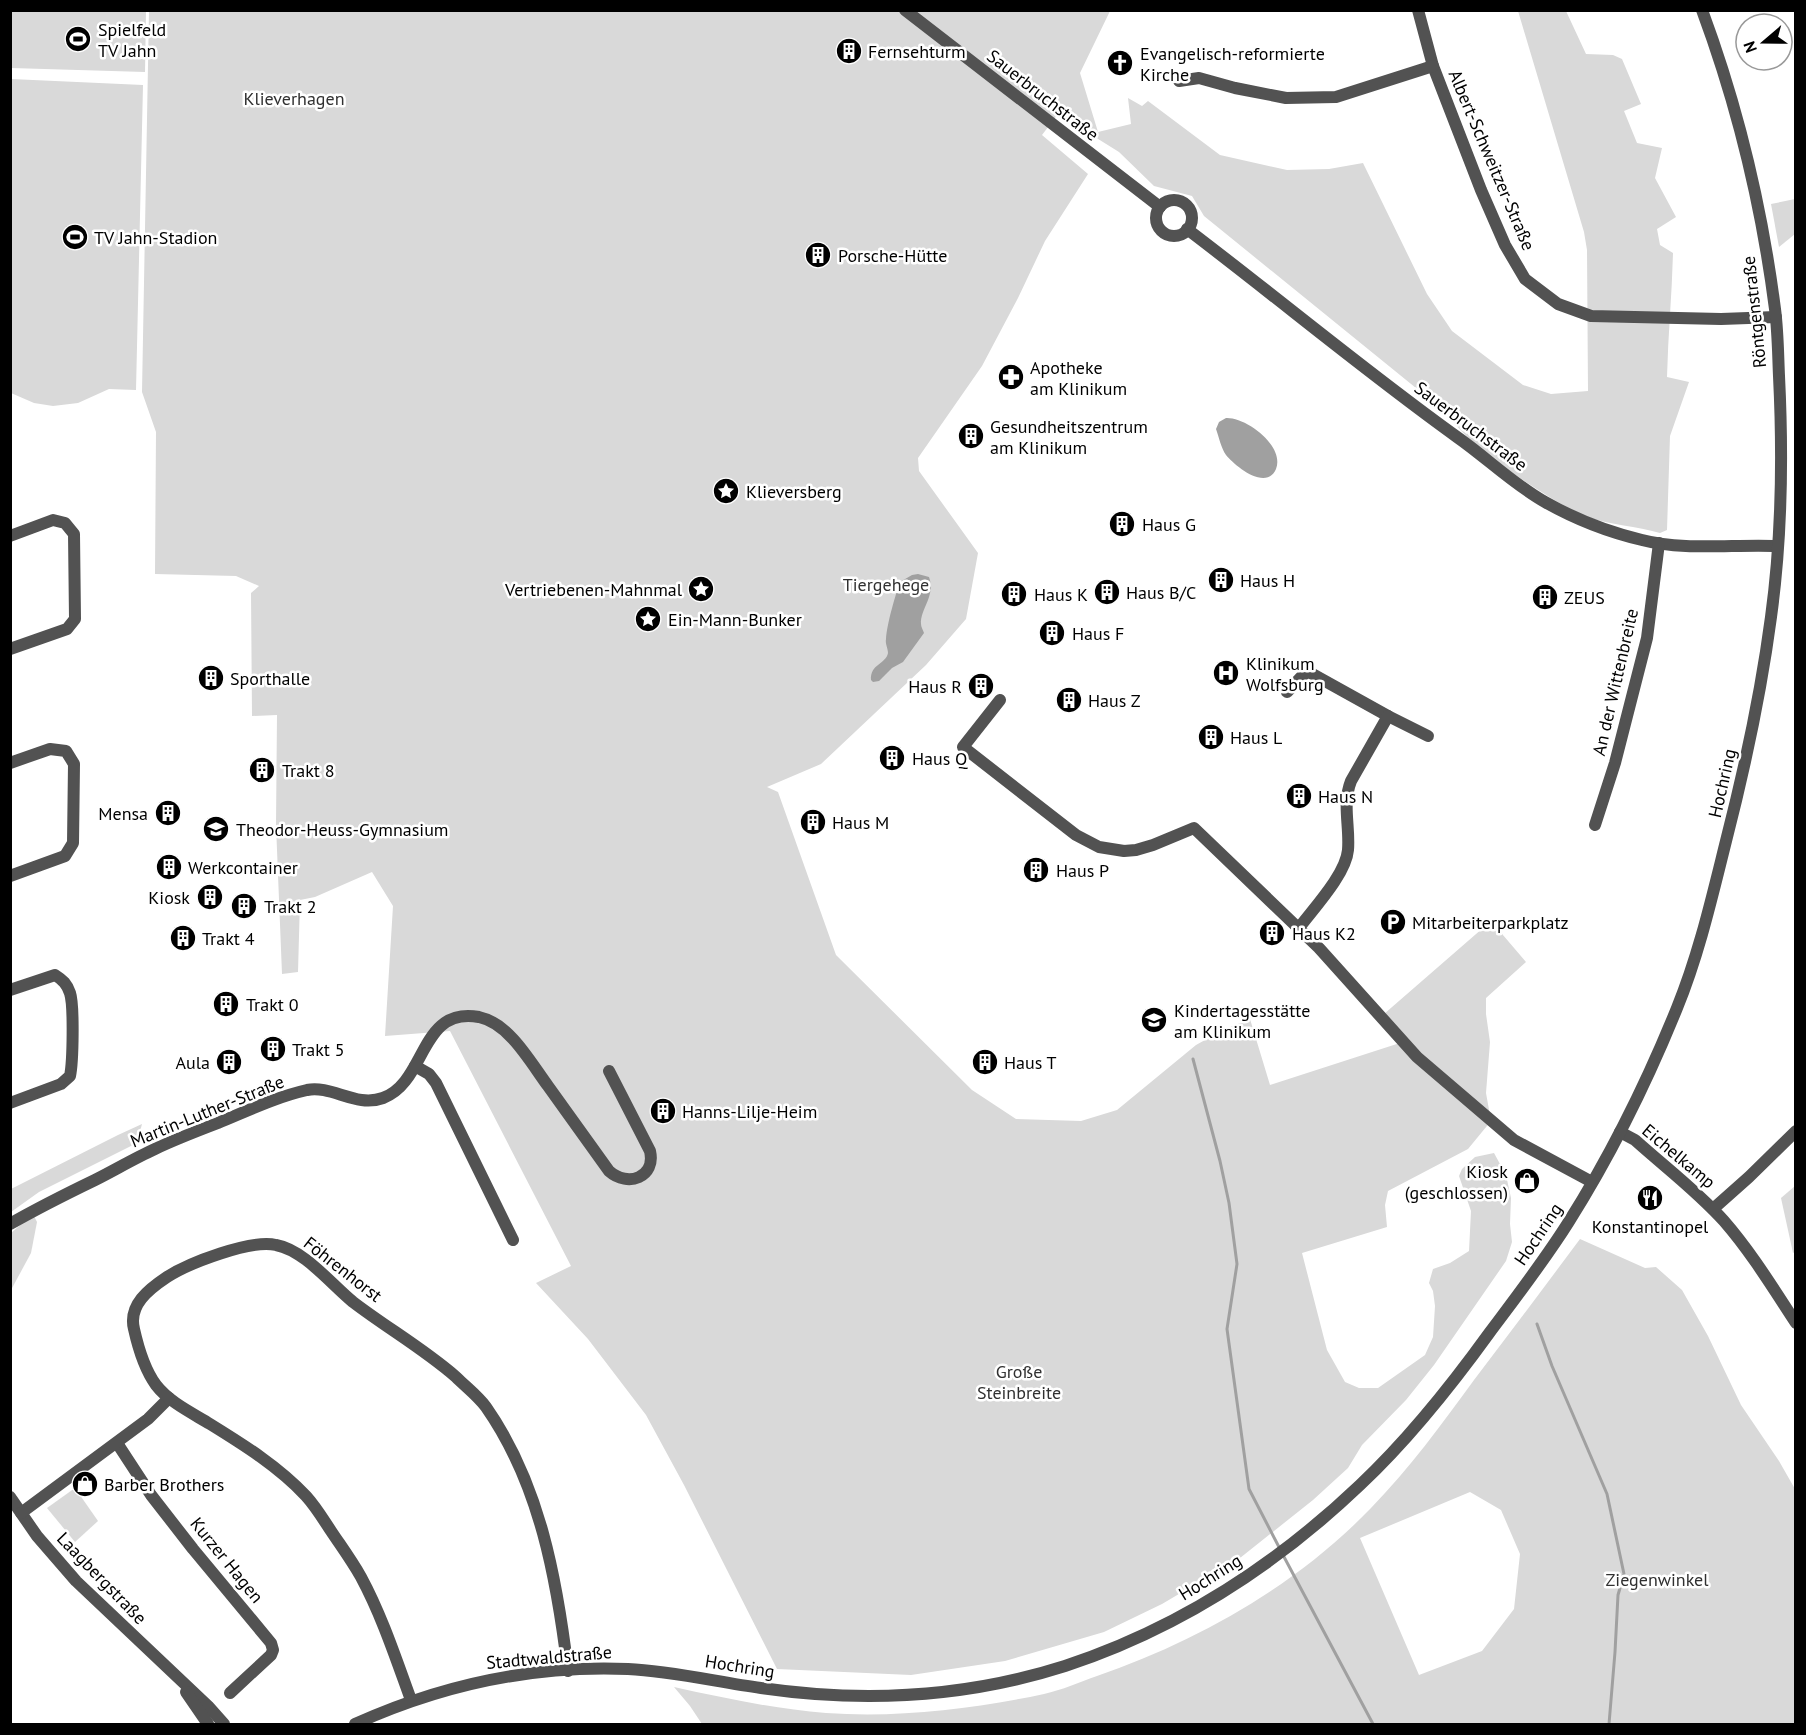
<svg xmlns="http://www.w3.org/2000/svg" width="1806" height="1735" viewBox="0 0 1806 1735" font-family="'PT Sans',sans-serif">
	<rect width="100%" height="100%" fill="#fff"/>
	<g fill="#d9d9d9" fill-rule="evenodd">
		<path d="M149 10 1110 11 1080 73 1098 132 1131 124 1128 98 1142 106 1148 101 1220 155 1287 170 1329 169 1363 163 1427 294 1452 331 1523 385 1551 394 1588 391 1587 250 1584 232 1518 11H1566L1586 54 1613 55 1622 59 1641 104 1624 111 1637 143 1662 148 1655 178 1676 217 1657 229 1660 245 1673 253C1672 294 1668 335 1667 377L1689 382 1670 436 1667 530 1660 533C1637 526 1610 525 1588 517 1554 504 1464 444 1448 414L1204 216 1192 196 1154 186 1119 152 1058 114 1042 135 1088 174 1045 241 1018 298 982 366 918 458 919 471 978 553 966 619 926 665 821 764 767 787 778 792 836 955 972 1090 1016 1119 1081 1121 1117 1110 1196 1045 1223 1030 1250 1019 1270 1085 1406 1041 1384 1014 1491 921 1526 962 1486 998V1014L1490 1042 1486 1093 1491 1121 1468 1149 1388 1191 1385 1205 1387 1227 1302 1253 1327 1350 1345 1382 1359 1388H1378L1425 1355 1433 1337 1435 1306 1433 1291 1429 1283 1433 1269 1450 1263 1469 1251 1471 1211 1459 1176 1462 1169 1475 1157 1494 1153 1506 1175 1511 1198 1510 1224 1512 1242 1506 1261 1434 1365 1406 1400 1362 1445 1348 1468 1313 1500 1240 1558 1162 1604 1104 1632 1005 1661 911 1675 777 1669 684 1485 646 1415 588 1339 536 1283 571 1266 450 1031 385 1036 393 906 372 872 315 897 300 900 298 972 282 974 276 825 277 715 252 716 251 593 259 586 236 576 155 574 156 432 142 392Z"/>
		<path d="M10 11H146L145 72 11 68Z"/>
		<path d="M11 79 143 85 136 390 109 389 78 403 53 406 34 403 11 393Z"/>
		<path d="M1795 199V234L1779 247 1771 204Z"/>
		<path d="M142 1124 137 1143 39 1192 11 1212V1189L118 1135Z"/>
		<path d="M1795 1186 1796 1251 1793 1253 1781 1198Z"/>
		<path d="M33 1214 37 1222 31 1253 11 1290V1233Z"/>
		<path d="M1580 1239 1645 1268 1656 1267 1682 1290 1708 1336 1741 1405 1779 1461 1795 1489V1724H702L690 1706 674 1687C724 1698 775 1709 826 1713 898 1718 974 1709 1044 1694 1062 1690 1080 1682 1097 1676 1198 1641 1296 1586 1371 1508 1409 1469 1442 1424 1474 1380 1510 1333 1545 1286 1580 1239ZM1470 1492 1501 1510 1520 1554 1514 1609 1482 1651 1419 1675 1360 1538Z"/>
		<path d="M75 1488 98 1521 75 1542 47 1508Z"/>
	</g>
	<g fill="#a0a0a0">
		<path d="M1226 418C1246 417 1285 446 1276 469 1266 492 1234 465 1226 455 1221 448 1219 437 1216 429L1219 422Z"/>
		<path d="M918 574 929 577C936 596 920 609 921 624 921 627 923 630 924 633L903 662 892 668 879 681 873 682 871 680C870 664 886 664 888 653 888 648 885 644 886 639 887 624 895 596 900 582L912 575Z"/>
	</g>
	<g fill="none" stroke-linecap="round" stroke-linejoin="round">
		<g stroke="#a0a0a0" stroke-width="3">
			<path d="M1193 1059 1220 1161 1229 1203 1237 1264 1227 1329 1249 1489 1280 1549"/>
			<path d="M1537 1324 1552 1366 1607 1494 1624 1574 1618 1595 1615 1652 1609 1724"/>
			<path d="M1283 1555 1373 1724"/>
		</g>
		<g stroke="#525252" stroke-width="12">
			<path d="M905 10 1160 207"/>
			<path d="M1418 10 1433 66 1481 190 1505 245 1525 279 1558 304 1591 316 1721 319 1776 317"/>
			<path d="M1179 81 1199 78 1235 88 1286 98 1336 97 1433 66"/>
			<circle cx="1174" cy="218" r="18"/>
			<path d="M1187 229C1278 298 1365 371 1457 437 1487 458 1513 484 1545 502 1575 519 1608 532 1642 540 1684 551 1733 544 1777 546"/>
			<path d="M10 536 53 520 65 523 74 534 75 619 67 629 10 649"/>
			<path d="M1287 692 1307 671 1388 716 1428 736"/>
			<path d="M1000 700 963 747 1076 835 1099 847 1124 851 1136 850 1153 845 1194 828 1319 948 1417 1057 1514 1140 1592 1182"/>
			<path d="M10 763 50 749 66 751 74 764 73 843 65 856 10 876"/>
			<path d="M1595 825 1615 763 1647 638 1659 543"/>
			<path d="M1299 928C1314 908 1346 874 1348 850 1350 826 1342 804 1351 781L1388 716"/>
			<path d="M10 990 55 975C63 980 67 984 70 993 74 1005 73 1062 70 1076L61 1084 10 1103"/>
			<path d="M415 1066 429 1074 436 1083 513 1240"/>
			<path d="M1620 1132 1635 1140C1665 1167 1697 1191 1724 1221 1751 1252 1773 1288 1796 1323"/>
			<path d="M1713 1209 1749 1177 1796 1131"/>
			<path d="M10 1224C38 1208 66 1194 95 1180 115 1170 135 1158 155 1149 176 1139 197 1131 218 1123 247 1111 276 1097 307 1090 332 1085 356 1108 383 1098 427 1082 419 1006 479 1017 493 1020 504 1029 513 1039 526 1053 537 1071 548 1086 568 1114 589 1143 609 1171 628 1188 656 1177 650 1151L609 1071"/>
			<path d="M117 1443 151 1495 193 1549 271 1643 273 1650 271 1655 230 1693"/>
			<path d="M10 1497 37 1536 76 1581 208 1706 224 1724"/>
			<path d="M21 1513 148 1419 169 1398"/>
			<path d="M186 1692 208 1724"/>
			<path d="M411 1700C396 1659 382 1616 361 1577 352 1561 341 1546 331 1531 323 1519 316 1507 306 1496 279 1467 244 1445 210 1424 192 1413 169 1402 156 1385 145 1370 138 1347 134 1329 128 1305 149 1289 167 1277 189 1263 251 1239 276 1245 304 1250 331 1284 353 1302 387 1328 424 1349 456 1377 466 1387 478 1396 486 1407 540 1484 557 1580 568 1671"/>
			<path d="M355 1724C441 1685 532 1665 628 1669 672 1671 717 1682 761 1688 864 1703 965 1698 1065 1666 1177 1629 1275 1566 1360 1485 1409 1439 1451 1386 1490 1332 1517 1296 1544 1261 1568 1223 1611 1155 1647 1082 1677 1008 1699 954 1712 897 1726 841 1745 767 1761 693 1771 617 1782 537 1783 457 1779 376 1778 354 1778 332 1775 309 1762 208 1738 107 1702 10"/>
		</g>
	</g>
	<defs>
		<g id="stadium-disc" transform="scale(1.35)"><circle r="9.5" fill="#000" stroke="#fff"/><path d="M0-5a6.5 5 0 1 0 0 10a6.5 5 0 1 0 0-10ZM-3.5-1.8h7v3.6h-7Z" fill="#fff"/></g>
		<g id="building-disc" transform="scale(1.35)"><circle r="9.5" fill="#000" stroke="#fff"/><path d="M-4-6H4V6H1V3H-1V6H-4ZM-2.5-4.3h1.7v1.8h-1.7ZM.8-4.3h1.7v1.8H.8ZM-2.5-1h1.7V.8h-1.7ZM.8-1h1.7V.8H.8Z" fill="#fff"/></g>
		<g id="church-disc" transform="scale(1.35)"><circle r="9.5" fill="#000" stroke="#fff"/><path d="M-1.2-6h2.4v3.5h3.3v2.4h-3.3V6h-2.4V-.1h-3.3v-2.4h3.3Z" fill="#fff"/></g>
		<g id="pharmacy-disc" transform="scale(1.35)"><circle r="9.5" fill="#000" stroke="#fff"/><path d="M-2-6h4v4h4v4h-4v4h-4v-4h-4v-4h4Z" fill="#fff"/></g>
		<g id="sight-disc" transform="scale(1.35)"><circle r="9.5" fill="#000" stroke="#fff"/><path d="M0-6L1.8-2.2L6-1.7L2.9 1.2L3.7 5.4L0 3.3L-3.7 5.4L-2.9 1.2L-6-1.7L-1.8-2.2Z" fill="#fff"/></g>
		<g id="hospital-disc" transform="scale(1.35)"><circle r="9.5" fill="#000" stroke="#fff"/><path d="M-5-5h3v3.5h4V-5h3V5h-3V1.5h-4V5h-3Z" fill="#fff"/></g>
		<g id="school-disc" transform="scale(1.35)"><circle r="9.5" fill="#000" stroke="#fff"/><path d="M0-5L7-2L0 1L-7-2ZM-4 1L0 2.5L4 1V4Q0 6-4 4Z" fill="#fff"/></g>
		<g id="parking-disc" transform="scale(1.35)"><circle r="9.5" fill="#000" stroke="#fff"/><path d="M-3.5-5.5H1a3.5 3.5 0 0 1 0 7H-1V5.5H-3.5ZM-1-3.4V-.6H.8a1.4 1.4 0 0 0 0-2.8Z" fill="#fff"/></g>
		<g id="shop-disc" transform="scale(1.35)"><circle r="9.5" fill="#000" stroke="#fff"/><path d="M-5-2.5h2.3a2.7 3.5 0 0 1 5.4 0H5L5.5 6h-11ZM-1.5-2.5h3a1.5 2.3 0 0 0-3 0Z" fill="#fff"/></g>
		<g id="restaurant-disc" transform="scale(1.35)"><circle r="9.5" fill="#000" stroke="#fff"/><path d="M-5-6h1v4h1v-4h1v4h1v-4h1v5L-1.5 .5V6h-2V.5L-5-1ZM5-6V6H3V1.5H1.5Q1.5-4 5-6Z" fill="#fff"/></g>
	</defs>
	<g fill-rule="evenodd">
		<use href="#stadium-disc" x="78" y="39"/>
		<use href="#building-disc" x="849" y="51"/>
		<use href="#church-disc" x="1120" y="63"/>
		<use href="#stadium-disc" x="75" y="237"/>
		<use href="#building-disc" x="818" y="255"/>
		<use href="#pharmacy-disc" x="1011" y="377"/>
		<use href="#building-disc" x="971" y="436"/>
		<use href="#sight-disc" x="726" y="491"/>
		<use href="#building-disc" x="1122" y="524"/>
		<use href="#building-disc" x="1221" y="580"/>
		<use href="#sight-disc" x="701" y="589"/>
		<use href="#building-disc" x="1107" y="592"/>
		<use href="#building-disc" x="1014" y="594"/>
		<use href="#building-disc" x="1545" y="597"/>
		<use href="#sight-disc" x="648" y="619"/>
		<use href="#building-disc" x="1052" y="633"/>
		<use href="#hospital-disc" x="1226" y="673"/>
		<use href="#building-disc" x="211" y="678"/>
		<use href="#building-disc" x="981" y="686"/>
		<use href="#building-disc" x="1069" y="700"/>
		<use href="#building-disc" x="1211" y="737"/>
		<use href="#building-disc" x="892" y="758"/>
		<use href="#building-disc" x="262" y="770"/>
		<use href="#building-disc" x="1299" y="796"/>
		<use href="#building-disc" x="168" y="813"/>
		<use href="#building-disc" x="813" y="822"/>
		<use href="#school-disc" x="216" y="829"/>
		<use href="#building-disc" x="169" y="867"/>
		<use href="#building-disc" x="1036" y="870"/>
		<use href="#building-disc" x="210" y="897"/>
		<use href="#building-disc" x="244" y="906"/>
		<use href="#parking-disc" x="1393" y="922"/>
		<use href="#building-disc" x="1272" y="933"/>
		<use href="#building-disc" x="183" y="938"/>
		<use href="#building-disc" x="226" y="1004"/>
		<use href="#school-disc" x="1154" y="1020"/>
		<use href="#building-disc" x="273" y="1049"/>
		<use href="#building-disc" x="229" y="1062"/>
		<use href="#building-disc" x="985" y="1062"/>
		<use href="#building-disc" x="663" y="1111"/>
		<use href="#shop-disc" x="1527" y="1181"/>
		<use href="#restaurant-disc" x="1650" y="1198"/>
		<use href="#shop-disc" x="85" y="1484"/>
	</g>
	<g text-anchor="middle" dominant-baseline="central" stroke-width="5" stroke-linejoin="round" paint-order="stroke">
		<g font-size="18" fill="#000" stroke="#fff" text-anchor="start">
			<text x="98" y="29">Spielfeld<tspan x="98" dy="21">TV Jahn</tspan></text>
			<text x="868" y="51">Fernsehturm</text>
			<text x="1140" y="53">Evangelisch-reformierte<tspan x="1140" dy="21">Kirche</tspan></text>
			<text x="94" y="237">TV Jahn-Stadion</text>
			<text x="838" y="255">Porsche-Hütte</text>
			<text x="1030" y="367">Apotheke<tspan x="1030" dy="21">am Klinikum</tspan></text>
			<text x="990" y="426">Gesundheitszentrum<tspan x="990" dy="21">am Klinikum</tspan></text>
			<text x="746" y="491">Klieversberg</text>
			<text x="1142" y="524">Haus G</text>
			<text x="1240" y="580">Haus H</text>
			<text x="682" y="589" text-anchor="end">Vertriebenen-Mahnmal</text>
			<text x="1126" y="592">Haus B/C</text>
			<text x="1034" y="594">Haus K</text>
			<text x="1564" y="597">ZEUS</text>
			<text x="668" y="619">Ein-Mann-Bunker</text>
			<text x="1072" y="633">Haus F</text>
			<text x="1246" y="663">Klinikum<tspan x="1246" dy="21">Wolfsburg</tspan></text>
			<text x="230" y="678">Sporthalle</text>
			<text x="962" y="686" text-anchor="end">Haus R</text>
			<text x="1088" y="700">Haus Z</text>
			<text x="1230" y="737">Haus L</text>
			<text x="912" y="758">Haus Q</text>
			<text x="282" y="770">Trakt 8</text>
			<text x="1318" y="796">Haus N</text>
			<text x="148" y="813" text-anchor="end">Mensa</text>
			<text x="832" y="822">Haus M</text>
			<text x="236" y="829">Theodor-Heuss-Gymnasium</text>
			<text x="188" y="867">Werkcontainer</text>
			<text x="1056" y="870">Haus P</text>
			<text x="190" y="897" text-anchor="end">Kiosk</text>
			<text x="264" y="906">Trakt 2</text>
			<text x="1412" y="922">Mitarbeiterparkplatz</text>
			<text x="1292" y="933">Haus K2</text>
			<text x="202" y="938">Trakt 4</text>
			<text x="246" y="1004">Trakt 0</text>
			<text x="1174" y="1010">Kindertagesstätte<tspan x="1174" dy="21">am Klinikum</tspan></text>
			<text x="292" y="1049">Trakt 5</text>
			<text x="210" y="1062" text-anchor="end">Aula</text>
			<text x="1004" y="1062">Haus T</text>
			<text x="682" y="1111">Hanns-Lilje-Heim</text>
			<text x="1508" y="1171" text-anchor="end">Kiosk<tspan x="1508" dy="21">(geschlossen)</tspan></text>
			<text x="1650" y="1226" text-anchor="middle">Konstantinopel</text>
			<text x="104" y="1484">Barber Brothers</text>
		</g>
		<g font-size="18" fill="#000" stroke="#fff">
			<text transform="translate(1043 95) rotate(38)">Sauerbruchstraße</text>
			<text transform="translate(1492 160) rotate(67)">Albert-Schweitzer-Straße</text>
			<text transform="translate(1754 312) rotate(-96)">Röntgenstraße</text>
			<text transform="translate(1471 426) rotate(37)">Sauerbruchstraße</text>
			<text transform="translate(1615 682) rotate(-77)">An der Wittenbreite</text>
			<text transform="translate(1722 783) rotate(-77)">Hochring</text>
			<text transform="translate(207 1111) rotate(-22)">Martin-Luther-Straße</text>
			<text transform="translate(1679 1156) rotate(40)">Eichelkamp</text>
			<text transform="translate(1538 1234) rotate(-56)">Hochring</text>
			<text transform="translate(343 1269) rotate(38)">Föhrenhorst</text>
			<text transform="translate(227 1560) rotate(51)">Kurzer Hagen</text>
			<text transform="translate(1210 1577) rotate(-32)">Hochring</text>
			<text transform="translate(102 1578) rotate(46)">Laagbergstraße</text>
			<text transform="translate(549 1657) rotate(-5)">Stadtwaldstraße</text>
			<text transform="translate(740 1666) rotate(9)">Hochring</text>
		</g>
		<g font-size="18" fill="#303030" stroke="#fff">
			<text x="294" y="98">Klieverhagen</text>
			<text x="886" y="584">Tiergehege</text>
			<text x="1019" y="1371">Große<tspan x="1019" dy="21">Steinbreite</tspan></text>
			<text x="1657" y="1579">Ziegenwinkel</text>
		</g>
	</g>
	<rect width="1806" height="1735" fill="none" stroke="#000000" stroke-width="24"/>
	<g transform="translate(1764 42) rotate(250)"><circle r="28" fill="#ffffff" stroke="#999999" stroke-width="1.5"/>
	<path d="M0-4.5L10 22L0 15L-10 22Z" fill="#000000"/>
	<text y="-9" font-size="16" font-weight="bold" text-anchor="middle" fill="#000000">N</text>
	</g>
</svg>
